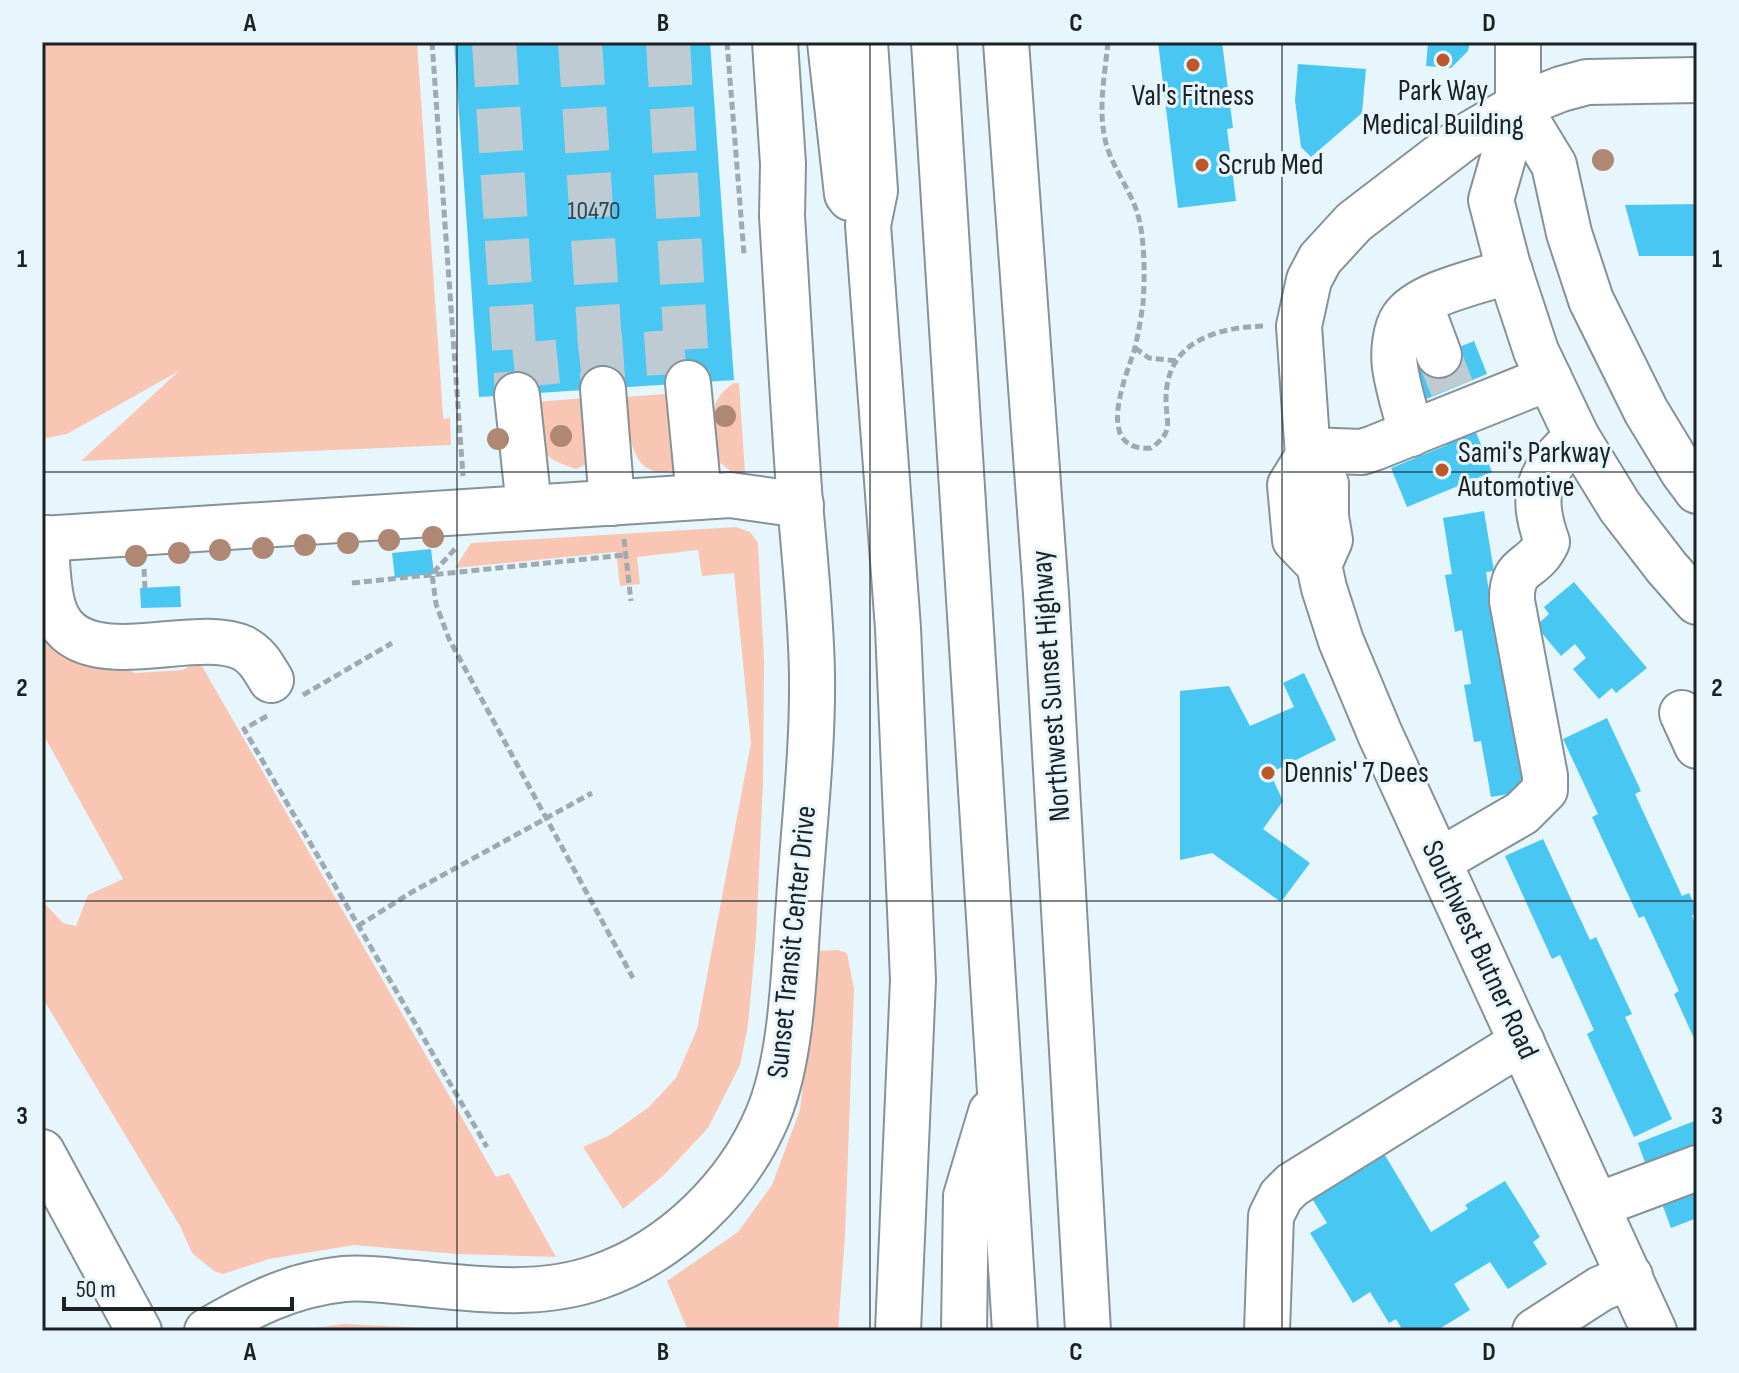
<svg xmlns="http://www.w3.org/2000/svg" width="1739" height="1373" viewBox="0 0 1739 1373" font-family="'Sofia Sans Condensed',sans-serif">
	<rect width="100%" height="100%" fill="#e7f6fd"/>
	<g fill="#f8c6b2">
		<path d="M42 42H417L443 415 444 420 450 417 451 445 81 461 179 371 67 434 42 439Z"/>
		<path d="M734 383H739L745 474 732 472 719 462C714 430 702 404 734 383Z"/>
		<path d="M679 393 678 469C629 486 629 429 624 397Z"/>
		<path d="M587 398 589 463 576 469C532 455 538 443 533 402Z"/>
		<path d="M736 527 750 532 758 543 764 661 763 783 756 937 748 1025 740 1065 708 1128 663 1176 623 1209 583 1147 608 1136 649 1107 676 1078 697 1029 751 743 734 573 702 576 698 550 637 557 640 584 620 586 616 552 455 568 471 543Z"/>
		<path d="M42 626 135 673 183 670 199 661 496 1177 509 1173 556 1257 457 1254 354 1245 269 1259 223 1274 214 1271 192 1253 180 1226 42 997V901L63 923 76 926 88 895 123 879 42 732Z"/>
		<path d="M838 950 847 953 854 989 845 1236 838 1331H688L667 1281 738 1232 772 1185 800 1110 818 951Z"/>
		<path d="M344 1324 489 1331H291Z"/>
	</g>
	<g fill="#49c7f3">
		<path d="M454 42H710L734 380 479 397Z"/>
		<path d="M1158 42H1222L1233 128 1227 129 1236 201 1178 208Z"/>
		<path d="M1428 42H1470L1468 51 1451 68 1426 66Z"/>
		<path d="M1298 64 1366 69 1362 113 1311 157 1301 147 1295 100Z"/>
		<path d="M1697 204V256H1639L1625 205Z"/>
		<path d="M1474 341 1487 374 1419 402 1406 369Z"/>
		<path d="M1475 430 1492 472 1407 507 1391 468 1447 445 1445 442Z"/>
		<path d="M1484 511 1494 571 1486 572 1494 623 1512 679 1504 680 1513 733 1522 731 1531 790 1491 797 1481 741 1474 742 1464 685 1471 684 1462 630 1455 632 1445 575 1452 574 1443 518Z"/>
		<path d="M431 549 434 574 395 578 392 553Z"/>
		<path d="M1574 582 1647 668 1616 693 1612 688 1599 699 1573 669 1586 658 1575 644 1561 656 1536 626 1549 614 1544 607Z"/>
		<path d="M180 586 181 607 141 608 140 588Z"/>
		<path d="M1304 673 1336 740 1270 773 1283 801 1263 829 1310 863 1281 902 1212 853 1180 860V691L1229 686 1250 726 1294 707 1283 683Z"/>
		<path d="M1607 718 1641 791 1635 794 1682 896 1689 893 1697 910 1692 916 1695 923 1697 922V1045L1674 994 1679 991 1644 916 1639 918 1592 817 1598 814 1563 739Z"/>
		<path d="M1543 839 1590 940 1596 937 1632 1014 1625 1017 1672 1119 1634 1137 1587 1034 1594 1030 1560 955 1552 959 1505 856Z"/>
		<path d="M1697 1120V1152L1648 1171 1638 1143Z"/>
		<path d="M1380 1147 1431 1232 1468 1209 1465 1205 1505 1181 1540 1237 1533 1242 1547 1264 1508 1289 1490 1262 1454 1284 1470 1310 1436 1331H1403L1396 1319 1389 1323 1370 1292 1353 1303 1310 1233 1327 1223 1308 1192Z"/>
		<path d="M1697 1184V1218L1671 1228 1660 1198Z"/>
	</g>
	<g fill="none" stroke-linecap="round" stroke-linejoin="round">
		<g stroke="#becbd2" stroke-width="44" stroke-dasharray="44 22" stroke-linecap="butt">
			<path d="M494 42 517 395"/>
			<path d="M580 42 603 389"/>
			<path d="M668 42 688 383"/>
			<path d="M1439 355 1452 388"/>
			<path d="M514 366 601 357 685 351"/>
		</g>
		<g stroke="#859399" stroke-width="48">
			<g id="minor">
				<path d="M1518 42V106L1491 200 1508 266 1536 351 1577 437 1620 507 1667 568 1697 602"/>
				<path d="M1518 106 1554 165 1569 233 1591 300 1646 411 1683 472 1697 491"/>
				<path d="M1420 304 1439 355"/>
				<path d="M688 383 699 497"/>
				<path d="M603 389 612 503"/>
				<path d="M517 395 529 507"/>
				<path d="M1411 434C1406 412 1398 389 1395 367 1393 353 1395 329 1403 318 1420 293 1481 281 1510 271"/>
				<path d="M1308 450 1362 452 1374 448 1549 378"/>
				<path d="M1308 456 1290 485 1295 540 1319 565 1324 588 1341 641 1380 734 1654 1331"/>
				<path d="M46 538C47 560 47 585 53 606 75 682 192 624 243 648 257 655 263 667 271 680"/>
				<path d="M42 539 730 495 801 505"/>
				<path d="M1319 565 1330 540 1326 517V484L1308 456 1299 326 1309 280 1320 259 1354 222 1465 137 1518 106 1561 89 1587 82 1697 80"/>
				<path d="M1682 713 1697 746"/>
				<path d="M1439 861 1522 813 1545 790V776L1512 601C1511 561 1533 573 1547 542 1529 492 1539 472 1577 437"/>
				<path d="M1598 1205 1697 1168"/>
				<path d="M207 1331C250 1306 292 1284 344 1279 367 1277 391 1281 414 1283 475 1289 539 1298 598 1277 673 1251 738 1187 768 1115 793 1055 794 965 799 900 804 825 813 749 812 674 811 617 805 560 800 503 793 408 788 312 782 216L783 164 775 42"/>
				<path d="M1267 1331 1271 1216 1281 1196 1292 1185 1522 1042"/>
				<path d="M1535 1331 1600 1289 1630 1276"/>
			</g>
		</g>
		<g stroke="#859399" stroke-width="48">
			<path id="major" d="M42 1152 139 1331"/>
		</g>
		<g stroke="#859399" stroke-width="48">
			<g id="highway">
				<path d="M830 42 847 194 850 198"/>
				<path d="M865 42 875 191 868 225 898 628 913 980 898 1331"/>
				<path d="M934 42 1015 1331"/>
				<path d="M1006 42 1046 594 1088 1331"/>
				<path d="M964 1331 966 1196 991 1112"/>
			</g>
		</g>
		<g stroke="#9faab0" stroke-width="5" stroke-dasharray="8 4" stroke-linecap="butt">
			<path d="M432 42 463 476"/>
			<path d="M727 42 744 254"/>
			<path d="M1108 42C1105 74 1098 107 1105 139 1110 164 1129 187 1137 212 1145 236 1145 277 1143 303 1141 318 1138 336 1134 351 1125 379 1094 452 1151 448 1175 431 1166 423 1166 399 1166 340 1219 327 1266 326"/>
			<path d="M1135 348 1149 358 1177 361"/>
			<path d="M624 539 631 601"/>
			<path d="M455 549 432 574 436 604 449 639 633 978"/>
			<path d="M144 569 145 588"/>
			<path d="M352 583 625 555"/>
			<path d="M303 695 392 643"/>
			<path d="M267 716 244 729 487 1147"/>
			<path d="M358 926 412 892 592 793"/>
		</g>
		<use href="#minor" stroke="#fff" stroke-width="44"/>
		<use href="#major" stroke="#fff" stroke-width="44"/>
		<use href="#highway" stroke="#fff" stroke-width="44"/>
	</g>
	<g fill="#ae8872">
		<circle cx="1603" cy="160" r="11"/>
		<circle cx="725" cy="416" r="11"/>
		<circle cx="561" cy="436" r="11"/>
		<circle cx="498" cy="439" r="11"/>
		<circle cx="433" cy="537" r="11"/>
		<circle cx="389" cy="540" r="11"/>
		<circle cx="348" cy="543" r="11"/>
		<circle cx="305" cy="545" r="11"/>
		<circle cx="263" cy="548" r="11"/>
		<circle cx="220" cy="550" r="11"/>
		<circle cx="179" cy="553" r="11"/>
		<circle cx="136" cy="556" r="11"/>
	</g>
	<path fill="none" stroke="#1c2124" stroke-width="2" stroke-opacity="0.55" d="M457 42V1331M870 42V1331M1282 42V1331M42 472H1697M42 901H1697"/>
	<g fill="#be5829" stroke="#e7f6fd" stroke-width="3">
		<circle cx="1443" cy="60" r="8"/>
		<circle cx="1193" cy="65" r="8"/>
		<circle cx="1202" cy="165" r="8"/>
		<circle cx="1442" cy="470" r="8"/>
		<circle cx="1268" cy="773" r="8"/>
	</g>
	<g text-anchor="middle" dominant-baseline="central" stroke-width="6" stroke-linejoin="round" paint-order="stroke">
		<g font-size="26" fill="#274a58">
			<text x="594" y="211">10470</text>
		</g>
		<g font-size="30" fill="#1c2124" stroke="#e7f6fd" text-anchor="start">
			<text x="1443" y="91" text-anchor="middle">Park Way<tspan x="1443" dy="34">Medical Building</tspan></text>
			<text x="1193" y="96" text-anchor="middle">Val's Fitness</text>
			<text x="1218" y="165">Scrub Med</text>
			<text x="1458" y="453">Sami's Parkway<tspan x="1458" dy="34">Automotive</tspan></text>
			<text x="1284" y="773">Dennis' 7 Dees</text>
		</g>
		<g font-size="30" fill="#1c2124" stroke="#e7f6fd">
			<text transform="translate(1051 686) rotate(-94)">Northwest Sunset Highway</text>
			<text transform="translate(792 942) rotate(-84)">Sunset Transit Center Drive</text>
			<text transform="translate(1480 950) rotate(65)">Southwest Butner Road</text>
		</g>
	</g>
	<rect width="1739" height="1373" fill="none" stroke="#e7f6fd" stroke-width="88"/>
	<path d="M64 1297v12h228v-12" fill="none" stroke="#1c2124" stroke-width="4"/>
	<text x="76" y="1297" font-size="24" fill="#1c2124" stroke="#e7f6fd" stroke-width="6" paint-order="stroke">50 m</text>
	<rect x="44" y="44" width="1651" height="1285" fill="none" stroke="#1c2124" stroke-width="3"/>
	<g font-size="26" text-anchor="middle" font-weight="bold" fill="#1c2124">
		<text x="250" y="31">A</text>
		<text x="663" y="31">B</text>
		<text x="1076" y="31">C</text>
		<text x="1489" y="31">D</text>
		<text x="22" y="267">1</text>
		<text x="1717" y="267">1</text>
		<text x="22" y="696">2</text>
		<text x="1717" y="696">2</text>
		<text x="22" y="1124">3</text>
		<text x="1717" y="1124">3</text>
		<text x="250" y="1360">A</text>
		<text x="663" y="1360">B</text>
		<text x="1076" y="1360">C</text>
		<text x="1489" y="1360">D</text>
	</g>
</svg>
